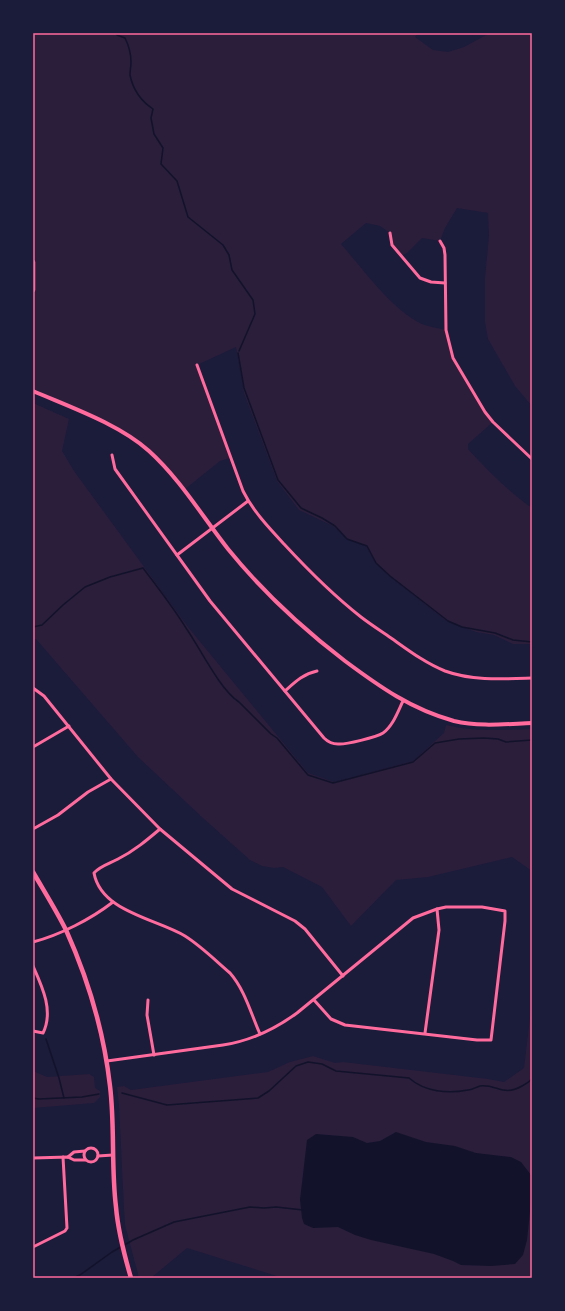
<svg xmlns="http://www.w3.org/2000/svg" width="565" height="1311" viewBox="0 0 565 1311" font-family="Rubik,sans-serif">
	<rect width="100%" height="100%" fill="#1b1b3a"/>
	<g fill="#2a1e3b">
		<path d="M33 33H418L415 37 433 50 448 52 464 47 490 33H532V406L515 386 488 339 485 322V278L489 236 488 213 457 208 445 228 440 241 422 238 407 253 401 256 392 245 390 233 380 226 366 223 341 244C363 269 392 310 422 324 430 327 439 328 446 330L453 358 493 422 468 444V449C487 470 508 491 532 508V648L531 644H513L494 635 476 632 445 620 388 575 375 562 366 546 347 539 333 526 299 510 277 481 244 393 236 347 197 365 230 458 220 461 184 490 158 459 126 434 33 390Z"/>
		<path d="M33 403 69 419 62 451 74 471 188 627 308 773 334 782 413 761 444 733 446 725C474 732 504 730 532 729V871L512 857 428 877 396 880 351 926 322 887 283 867 274 868 262 866 250 860 203 818 138 757 36 639H33Z"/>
		<path d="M532 1001V1278H283L187 1248 151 1278H139L125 1225 124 1209 119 1106 117 1087 124 1086 131 1090 268 1072 290 1062 313 1056 335 1063 343 1062 488 1079 504 1082 524 1068Z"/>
		<path d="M33 1071 47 1077 89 1074 94 1077 95 1088 100 1091V1097L94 1103 33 1108Z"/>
	</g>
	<path fill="#12122b" d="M396 1132 426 1142 455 1146 476 1153 511 1157 521 1162 531 1175V1202L527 1240 523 1255 515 1264 491 1266 461 1265 453 1261 434 1254 371 1240 355 1235 338 1227 313 1228 304 1224 302 1218 300 1200 307 1140 316 1134 353 1137 367 1143 380 1141Z"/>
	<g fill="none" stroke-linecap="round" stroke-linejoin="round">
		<g stroke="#12122b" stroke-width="1.5">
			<path d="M116 33 117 35 125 38C129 46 131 53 131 62 131 66 130 71 130 75 133 90 141 101 153 109L151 118 154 134 163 148 161 164 177 181 188 217 223 245 229 255 232 270 253 300 255 314 239 351"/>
			<path d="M238 353 244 388 278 480 301 508 322 518 335 526 347 539 367 546 376 563 390 576 448 621 462 627 495 633 513 640 532 642"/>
			<path d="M33 627 42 625 63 605 85 587 110 577 143 568C158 588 173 607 186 628 200 648 220 690 239 702L271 734 277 738 308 775 333 783 413 762 435 743 459 739 484 738 498 739 506 742 532 740"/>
			<path d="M46 1039 59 1078 64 1098"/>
			<path d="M122 1093 167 1105 258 1098 269 1091 296 1066 308 1062 322 1064 336 1071 409 1078C425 1092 448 1094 468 1090 472 1090 476 1087 480 1086 497 1084 503 1097 522 1086 526 1084 529 1082 532 1079"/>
			<path d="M33 1098 39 1099 82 1097 99 1094"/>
			<path d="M73 1278 80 1275 112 1252 133 1240 174 1222 250 1207 264 1208 276 1207 303 1210"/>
		</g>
		<g stroke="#ff6b9d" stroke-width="3">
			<path d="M390 233 392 245 420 278 431 282 445 283"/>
			<path d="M440 241 444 248 445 255 446 330 453 358 485 412 493 422 532 459"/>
			<path d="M197 365 243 491C253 511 269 528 284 544 308 570 333 595 361 617 370 624 381 631 391 638 408 650 425 663 445 671 472 681 503 679 532 678"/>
			<path d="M112 455 115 469 210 601 324 738C328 742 332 744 338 744 345 745 377 737 383 733 393 726 398 711 403 701"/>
			<path d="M177 555 248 501"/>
			<path d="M33 688 44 696 111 779 160 829 232 889 295 921 305 929 343 976"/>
			<path d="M285 691C295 682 303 674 317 671"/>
			<path d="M33 747 69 726"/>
			<path d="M33 829 58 815 88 792 111 779"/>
			<path d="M160 829C147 840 134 851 118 859 109 864 100 866 94 873 101 912 157 919 185 936 201 946 216 961 230 973 245 990 251 1014 260 1034"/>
			<path d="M33 942C60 935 91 919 113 902"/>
			<path d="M33 966C42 986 54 1011 43 1033L33 1031"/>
			<path d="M148 1000 147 1015 154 1055"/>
			<path d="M425 1033 439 930 437 909"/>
			<path d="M107 1061 223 1045C250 1041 275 1029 297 1013L413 918 437 909 446 907H482L505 911V921L491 1040H477L345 1025 331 1019 314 1000"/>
			<circle cx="91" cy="1155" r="7"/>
			<path d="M98 1156 113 1155"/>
			<path d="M68 1157 74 1152 85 1151"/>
			<path d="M33 1158 68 1157 74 1160H85"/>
			<path d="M33 1247 65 1231 67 1228 63 1157"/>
		</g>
		<path stroke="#ff6b9d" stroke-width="4" d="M33 391C70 407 119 424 149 451 180 479 202 516 228 549 262 591 302 628 345 661 380 687 411 709 454 721 479 727 506 724 532 723"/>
		<g stroke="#ff6b9d" stroke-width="4.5">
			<path d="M33 262V290"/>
			<path d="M33 872C44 891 56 910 66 930 88 979 104 1033 110 1086 115 1126 111 1167 116 1207 118 1232 124 1254 131 1278"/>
		</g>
	</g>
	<rect width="565" height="1311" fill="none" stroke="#1b1b3a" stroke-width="68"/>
	<rect x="34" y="34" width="497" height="1243" fill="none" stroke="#ff6b9d" stroke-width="1.5"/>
</svg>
